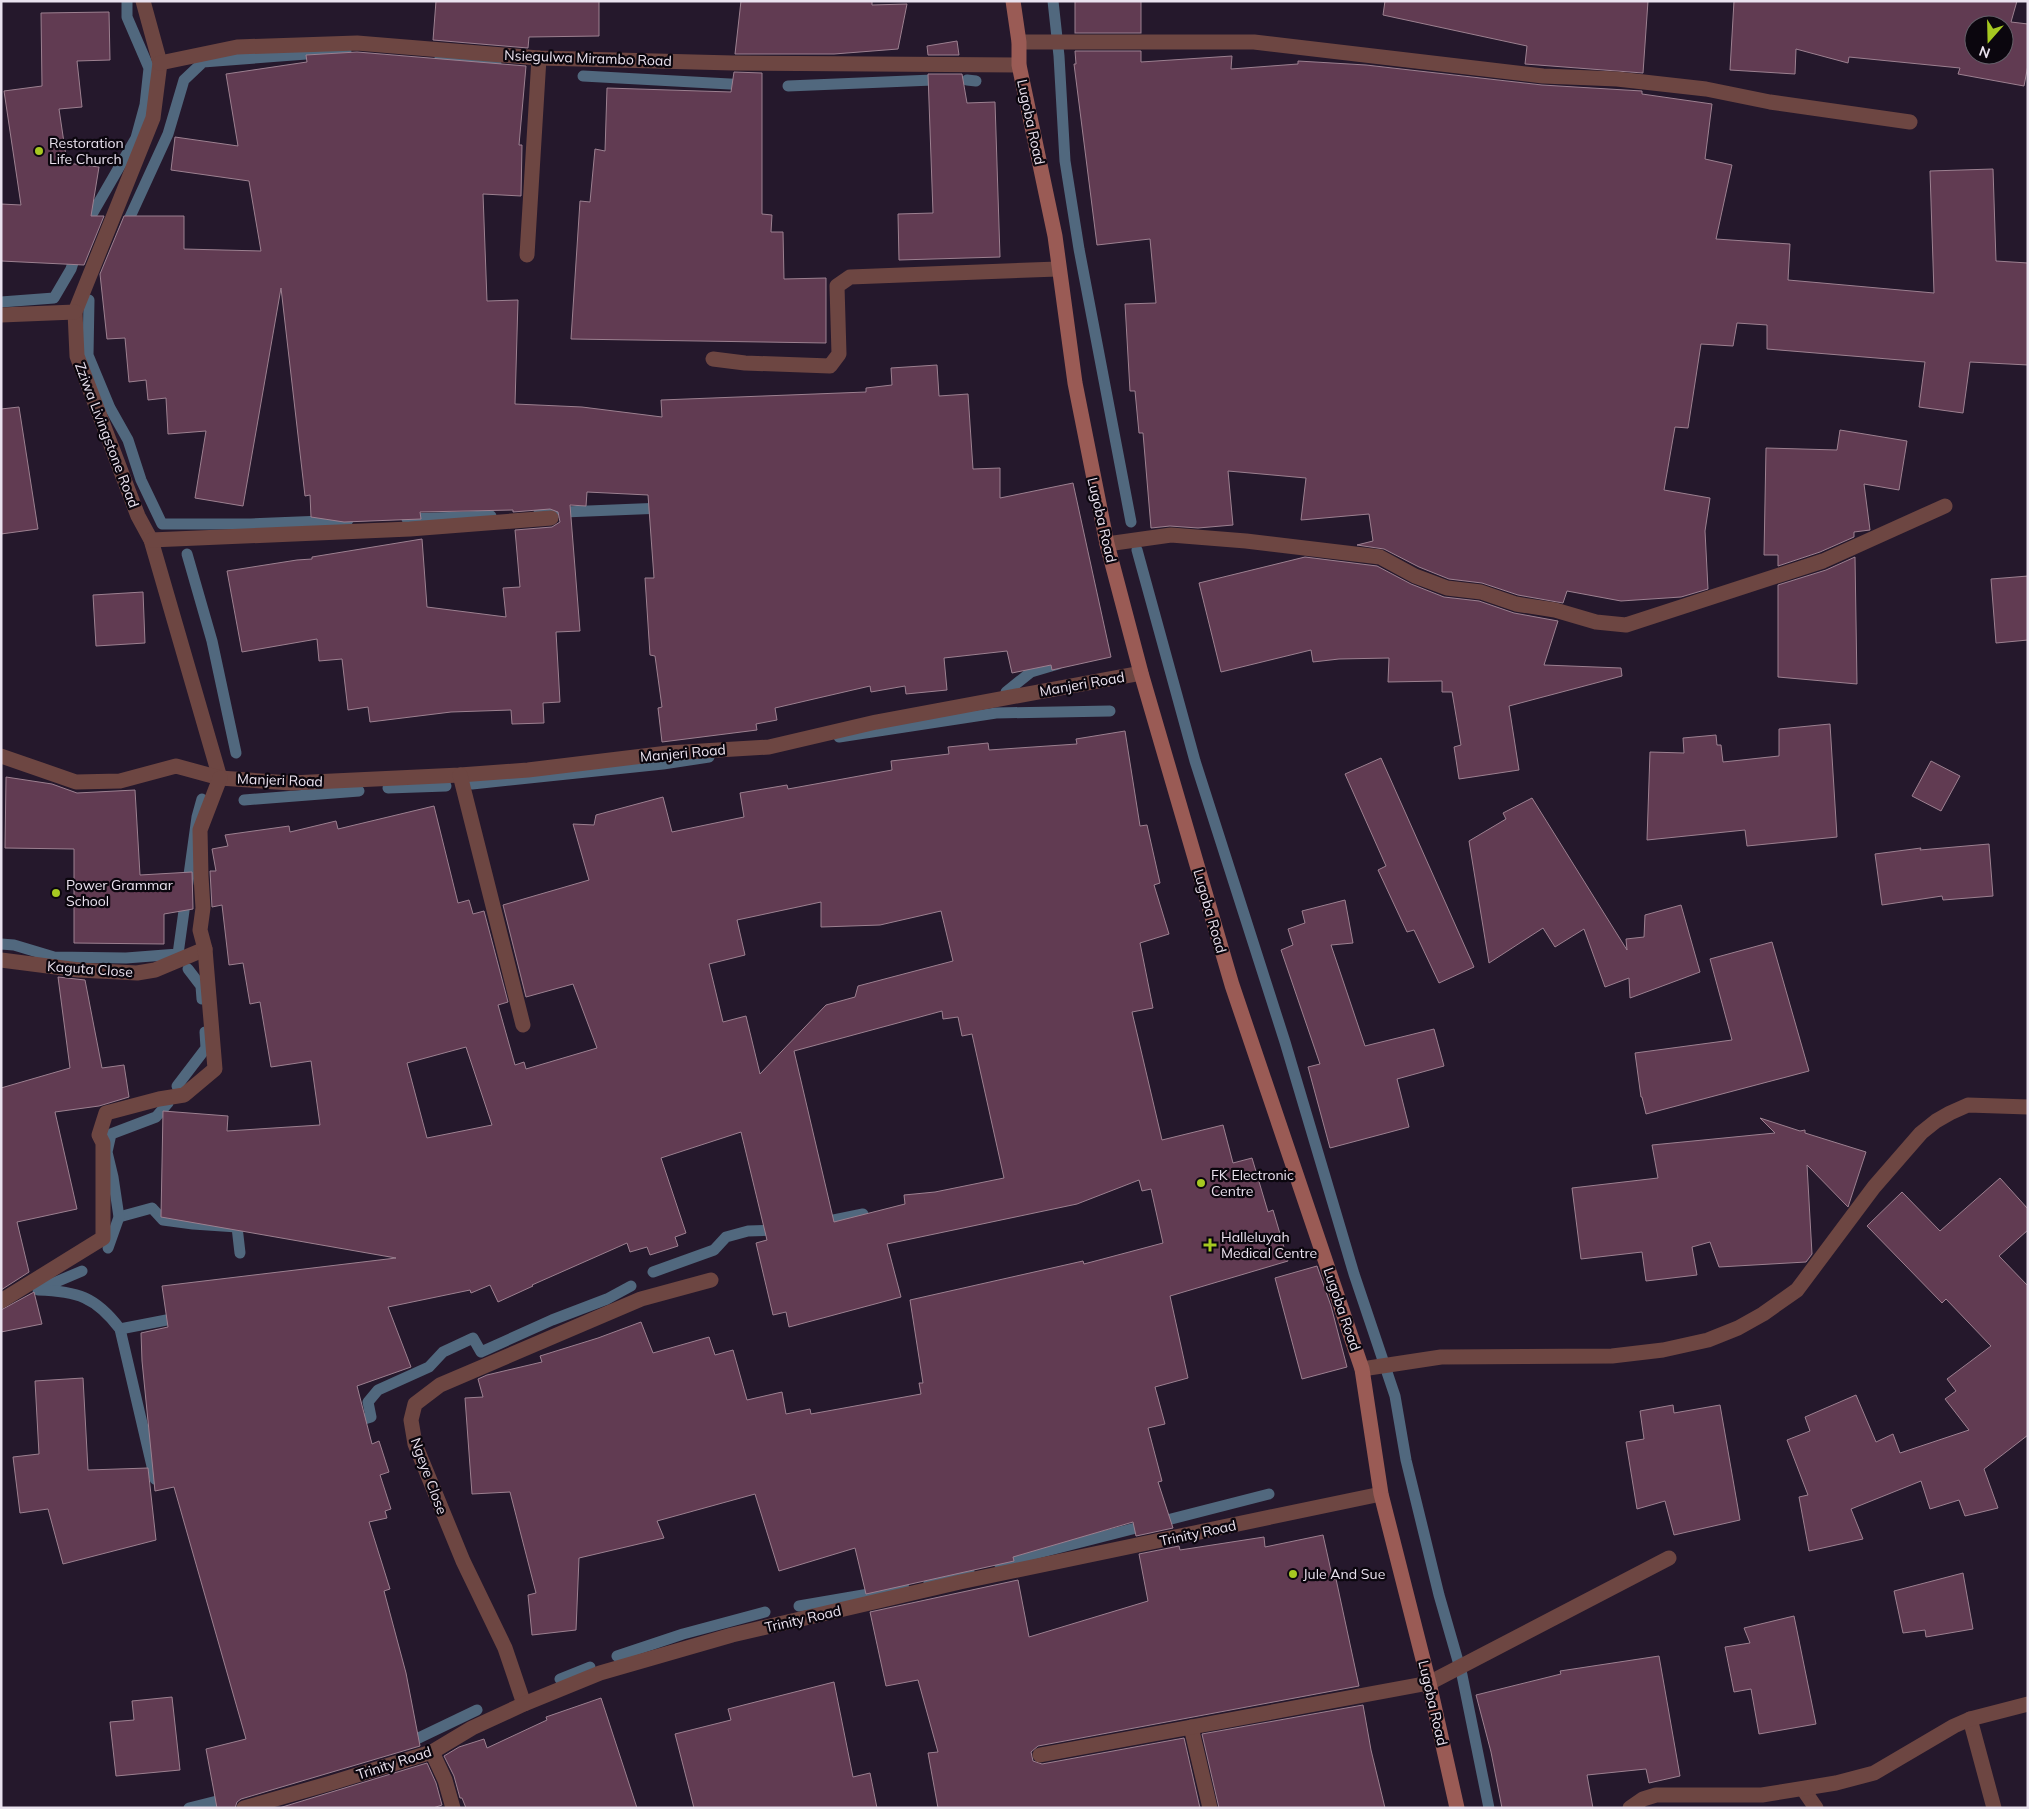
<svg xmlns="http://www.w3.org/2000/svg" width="2029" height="1809" viewBox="0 0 2029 1809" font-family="Mulish,sans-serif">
	<rect width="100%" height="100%" fill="#25182c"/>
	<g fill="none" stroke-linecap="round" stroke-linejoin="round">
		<g stroke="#51687e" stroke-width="11">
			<path d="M1053 1 1059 56 1065 161 1079 249 1131 522"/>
			<path d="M440 57 496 64"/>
			<path d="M583 76 748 85"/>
			<path d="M967 80 976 81"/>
			<path d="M788 86 933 80"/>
			<path d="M84 228 136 138 145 105 149 68 127 17V1"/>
			<path d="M124 230 168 134 184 80 203 62 346 51"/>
			<path d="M89 300 88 355 110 408 128 440 141 480 162 524H251L348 520"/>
			<path d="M1 302 54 298 71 269 77 250"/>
			<path d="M539 513 663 508"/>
			<path d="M407 519 491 516"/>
			<path d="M1137 550 1195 761 1285 1042 1354 1274 1395 1396 1406 1460 1439 1595 1462 1675 1489 1808"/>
			<path d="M187 554 212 641 236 753"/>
			<path d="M1006 692 1031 672 1058 664"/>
			<path d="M839 737 996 713 1110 711"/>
			<path d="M472 784 663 764 709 757"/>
			<path d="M388 788 446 786"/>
			<path d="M244 800 359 791"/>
			<path d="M1 944 14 945 54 957 126 958 178 954 197 817 202 799"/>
			<path d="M188 969 201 986 202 999"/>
			<path d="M177 1086 206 1048 205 1032"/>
			<path d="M119 1217 152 1208 163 1220 193 1224 237 1227 240 1253"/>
			<path d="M819 1223 863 1214"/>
			<path d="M108 1248 119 1217 113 1177 107 1152 111 1134 156 1117 168 1103"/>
			<path d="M653 1272 714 1250 726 1237 748 1231 778 1230"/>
			<path d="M42 1288 82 1271"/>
			<path d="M38 1290C77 1291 96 1297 120 1329L155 1479"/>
			<path d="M120 1329 182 1317"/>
			<path d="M351 1423 371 1417 368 1402 378 1390 429 1367 443 1352 473 1338 481 1352 552 1320 607 1299 631 1286"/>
			<path d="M999 1563 1269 1494"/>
			<path d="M929 1583 969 1571"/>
			<path d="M799 1606 904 1588"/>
			<path d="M617 1656 683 1634 765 1612"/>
			<path d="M560 1679 590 1667"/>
			<path d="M404 1745 477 1710"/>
			<path d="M189 1808 229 1798"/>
		</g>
	</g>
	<g fill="#613b52" stroke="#9c8090" fill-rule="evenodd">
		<path d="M436 1H599V36L529 37 528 48 433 40Z"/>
		<path d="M741 1H872V5L907 4 898 49 834 54H735Z"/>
		<rect x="1075" y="1" width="66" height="32"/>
		<path d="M1385 1H1648L1643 73 1525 64 1527 46 1383 15Z"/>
		<path d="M1734 1H2017L2011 22 2028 24V65L2024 86 1958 74 1960 68 1849 57 1848 63 1796 49 1795 74 1730 70ZM1974 25H2004V55H1974Z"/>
		<path d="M109 12 110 60 77 61 82 107 59 109 67 163 99 167 91 216H104L84 265 1 261V204L21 205 4 91 42 86 41 13Z"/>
		<path d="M957 41 959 55H928L927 46Z"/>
		<path d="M1075 51H1141V62L1232 56 1231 69 1298 64V61L1366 65 1542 85 1642 91V94L1712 104 1705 159 1732 165 1716 239 1790 244 1788 280 1934 293 1930 171 1993 169 1996 261 2028 263V365L1970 362 1963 413 1919 407 1925 362 1767 349V325L1737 323 1733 346 1701 344 1688 428 1675 427 1664 490 1710 498 1705 531 1708 589 1681 597 1621 601 1567 591 1563 603 1518 595 1482 583 1449 579 1419 567 1384 549 1357 545 1373 541 1369 514 1301 520 1306 478 1228 471 1233 525 1198 528 1170 526 1151 528 1143 433H1139L1135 391H1130L1125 304 1156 303 1150 239 1097 245 1074 64H1076Z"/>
		<path d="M357 52 526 66 519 145H522L521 196 483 194 487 301 518 300 515 404 582 407 662 417 661 400 866 392V388L892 385 891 368 937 365 939 396 968 394 973 469 1000 468V498L1073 483 1111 657 1052 670 1051 665 1012 673 1007 651 944 658 947 690 906 694 905 686 871 692 870 686 775 708 777 720 756 724 757 730 662 742 658 708 662 707 655 656 650 655 645 578H654L648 495 587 492 586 506 570 505 580 631 556 632 560 702 543 703 544 723 512 724 511 710 451 712 370 722 368 707 348 710 342 659 319 661 317 639 242 652 227 571 297 560 312 559V557L422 539 427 607 506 617 503 588 520 587 515 530 552 527 560 522 558 512 550 509 513 512V510L420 512 421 519 344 522 311 517 310 495 305 496 281 288 243 506 195 498 206 431 168 434 166 398 148 400 146 380 129 382 125 338 107 339 100 274 124 216H184V249L261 251 249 181 171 170 175 137 238 146 226 74 307 62 306 55Z"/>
		<path d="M734 72 762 73V214L772 215 771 232H783L784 279 826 278V343L571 339 580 201 590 202 595 149 605 151 607 88 731 92Z"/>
		<path d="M928 74H962L967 103 995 102 1000 257 899 260 898 214 933 213Z"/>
		<path d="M19 407 38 529 1 534V409Z"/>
		<path d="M1840 430 1907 441 1899 490 1864 484 1870 530 1854 532V537L1820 552 1778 566V555H1764L1766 448 1837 450Z"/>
		<path d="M1305 557 1377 566 1411 584 1444 597 1479 601 1514 613 1558 621 1544 665 1621 668 1622 676 1509 706 1519 770 1459 779 1454 747 1461 745 1452 692H1442V681L1388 682 1389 658 1339 659 1313 662 1311 650 1221 672 1199 583Z"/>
		<path d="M1855 557 1857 684 1778 677V585L1826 570Z"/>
		<path d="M2028 576V640L1996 643 1991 579Z"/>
		<path d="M143 592 145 643 96 646 93 595Z"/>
		<path d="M1830 724 1837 837 1747 846 1745 830 1647 840 1650 752 1684 753 1683 738 1716 735 1717 745H1721L1723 762 1779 756V729Z"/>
		<path d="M1125 731 1140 826 1147 825 1160 883 1154 885 1169 934 1140 943 1153 1008 1132 1012 1162 1140 1223 1125 1233 1163 1252 1158 1268 1212 1273 1210 1288 1261 1170 1296 1188 1378 1155 1387 1165 1424 1148 1428 1162 1481 1158 1482 1173 1528 1136 1536 1133 1522 1013 1557 1014 1561 866 1594 855 1548 779 1571 755 1494 657 1521 664 1538 579 1558 576 1630 532 1635 528 1595 536 1593 510 1492 472 1494 465 1398 483 1397 478 1379 487 1375 542 1362 540 1356 598 1338 641 1322 653 1353 709 1337 715 1355 733 1350 747 1400 782 1392 786 1414 810 1409 811 1414 921 1394 919 1383H923L910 1300 1083 1261 1084 1264 1163 1243 1151 1189 1142 1191 1139 1180 1077 1204 887 1244 901 1297 789 1327 786 1312 773 1315 756 1243 767 1240 741 1132 661 1158 686 1233 675 1237 678 1246 650 1255 647 1247 630 1252 627 1243 532 1285 533 1286 498 1302 490 1285 471 1293 470 1290 388 1307 411 1367 357 1386 372 1444 379 1441 389 1472 380 1475 391 1509 385 1511 387 1518 369 1522 390 1589 384 1591 406 1673 420 1746 241 1799 237 1802 235 1808H217L206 1749 246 1739 174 1487 155 1491 142 1361 141 1333 168 1327 162 1286 396 1258 161 1217 163 1111 228 1116 227 1131 320 1125 311 1061 271 1067 260 1002 250 1004 243 963 229 965 222 905 212 907 210 871H216L212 849 228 846 225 835 289 826 290 832 336 821 338 829 434 806 458 903 469 900 473 914 484 911 508 1002 498 1005 515 1065 524 1062 526 1069 597 1048 573 984 526 997 503 905 589 880 573 824 594 825 596 815 663 797 672 832 744 817 740 793 787 785 788 789 892 770 891 761 949 754 948 747 988 743 989 750 1077 744 1076 739ZM821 902V927L880 925 941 911 953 961 858 986 855 997 826 1005 760 1074 746 1016 723 1022 709 964 745 955 737 920ZM942 1011 943 1019 958 1017 962 1036 972 1034 1004 1178 935 1192 904 1195 905 1204 834 1222 794 1051ZM466 1047 492 1125 427 1138 407 1063Z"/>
		<path d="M1381 758 1474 967 1439 983 1414 930 1407 932 1378 870 1386 866 1345 774Z"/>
		<path d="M1931 761 1960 776 1941 811 1912 796Z"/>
		<path d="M6 777 52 784 77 793 135 790 140 875 192 872 193 909 164 914V944L74 943V849L5 848Z"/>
		<path d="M1532 798 1627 950 1626 939 1644 937 1645 915 1681 905 1700 972 1630 998 1629 978 1605 987 1584 929 1555 947 1543 928 1489 963 1469 841 1506 819 1503 813Z"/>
		<path d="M1989 844 1993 896 1943 900 1942 896 1882 905 1875 854 1921 848 1920 850Z"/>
		<path d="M1345 900 1353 943 1331 945 1365 1046 1434 1029 1444 1066 1397 1079 1409 1127 1330 1148 1308 1067 1320 1064 1281 950 1293 945 1288 929 1305 923 1302 911Z"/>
		<path d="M1772 942 1809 1071 1646 1114 1642 1097H1641L1635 1053 1732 1040 1710 959Z"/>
		<path d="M58 977 85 980 102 1068 124 1065 129 1097 99 1106 55 1112 77 1209 17 1222 29 1272 1 1290V1088L70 1068Z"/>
		<path d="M1760 1118 1800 1131 1805 1130V1133L1866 1152 1848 1207 1807 1165 1812 1254 1806 1262 1719 1267 1710 1242 1692 1247 1697 1275 1646 1281 1642 1252 1581 1259 1572 1188 1658 1178 1652 1145 1775 1133Z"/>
		<path d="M2000 1178 2028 1209V1230L1999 1256 2028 1286V1435L1984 1469 1998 1508 1965 1516 1959 1500 1930 1509 1921 1481 1851 1509 1863 1539 1809 1551 1799 1497 1808 1495 1787 1440 1810 1431 1805 1417 1856 1395 1876 1442 1893 1434 1900 1453 1969 1430 1945 1399 1956 1391 1947 1379 1991 1346 1946 1299 1942 1303 1867 1226 1902 1192 1940 1231Z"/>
		<path d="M1317 1266 1331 1306 1347 1367 1302 1379 1275 1278Z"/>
		<path d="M34 1292 42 1324 1 1332V1310Z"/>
		<path d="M83 1378 88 1470 148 1468 156 1540 63 1564 48 1509 20 1513 13 1457 39 1454 35 1381Z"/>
		<path d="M1673 1405 1674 1413 1720 1405 1740 1520 1674 1535 1665 1501 1637 1509 1626 1442 1644 1439 1640 1411Z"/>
		<path d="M1323 1535 1333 1580 1336 1579 1359 1686 1038 1746 1031 1752 1033 1761 1042 1764 1184 1738 1200 1808H938L928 1753 938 1752 918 1680 886 1686 870 1612 1018 1580 1029 1637 1148 1601 1139 1554 1179 1546 1180 1550 1264 1537 1265 1547Z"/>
		<path d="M1963 1573 1973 1629 1926 1637 1925 1630 1903 1633 1894 1591Z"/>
		<path d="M1794 1616 1816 1724 1759 1734 1751 1689 1734 1692 1725 1647 1750 1643 1744 1628Z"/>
		<path d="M1659 1656 1680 1776 1649 1783 1646 1769 1587 1775 1593 1808H1502L1491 1752 1476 1695 1561 1674 1560 1671Z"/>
		<path d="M834 1682 853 1777 870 1773 877 1808H694L675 1734 731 1720 728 1709Z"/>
		<path d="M172 1697 180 1770 116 1776 110 1722 134 1720 132 1701Z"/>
		<path d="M601 1698 637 1808H466L462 1798H460L454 1776 444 1756 459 1747 484 1739 487 1748 547 1720 546 1717Z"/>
		<path d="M1363 1705 1371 1750 1385 1808H1219L1202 1734Z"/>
		<path d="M427 1763 436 1783 442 1805 433 1808H279Z"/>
	</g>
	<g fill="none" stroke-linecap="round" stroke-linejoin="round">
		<g stroke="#6d4642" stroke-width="15">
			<path d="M143 1 160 63 153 118 75 312 77 356 138 516 151 540 220 778"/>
			<path d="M1019 42H1254L1543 76 1617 79 1706 89 1770 102 1910 122"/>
			<path d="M160 63 237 47 357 43 539 58 733 63 1019 65"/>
			<path d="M527 255 539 58"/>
			<path d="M1 315 75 312"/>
			<path d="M713 359 745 363 830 366 839 354 837 286 850 277 1058 269"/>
			<path d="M151 540 410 529 551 518"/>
			<path d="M1107 544 1171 535 1246 541 1380 557 1415 576 1447 588 1481 592 1516 604 1555 610 1596 622 1626 625 1823 561 1945 506"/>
			<path d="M1 756 76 782 120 781 176 766 220 778 291 783 460 775 528 770 668 753 769 747 876 722 1141 673"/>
			<path d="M460 775 523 1025"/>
			<path d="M1 960 79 970 137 973 155 970 205 949"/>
			<path d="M1 1301 103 1238V1143L99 1135 106 1113 159 1099 184 1095 215 1069 205 949 200 930 203 908 201 876 200 830 220 778"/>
			<path d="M1362 1369 1441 1357 1612 1356 1663 1350 1708 1340 1738 1328 1763 1314 1797 1290 1874 1187 1921 1133 1936 1121 1950 1113 1968 1105 2028 1107"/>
			<path d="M524 1704 505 1648 463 1561 415 1444 411 1420 415 1404 440 1385 641 1299 711 1280"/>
			<path d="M1970 1719 1994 1808"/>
			<path d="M1191 1727 1210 1808"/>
			<path d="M432 1752 445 1780 453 1808"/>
			<path d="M1040 1755 1429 1683 1669 1558"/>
			<path d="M1803 1789 1816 1808"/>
			<path d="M244 1808 331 1783 432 1752 472 1728 524 1704 600 1673 732 1635 960 1582 1381 1494"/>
			<path d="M1630 1808 1643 1799 1656 1795H1762L1836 1783 1874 1773 1954 1726 1970 1719 2028 1704"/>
		</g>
		<path stroke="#9a5b55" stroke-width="15" d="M1013 1 1019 42V65L1055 236 1075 383 1107 544 1141 673 1232 985 1362 1369 1381 1494 1429 1683 1457 1808"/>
	</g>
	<g fill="#a6c821" stroke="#0b060e" stroke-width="2">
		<circle cx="39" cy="151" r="5"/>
		<circle cx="56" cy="893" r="5"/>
		<circle cx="1201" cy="1183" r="5"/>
		<path d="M1207.5 1237.5h5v5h5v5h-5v5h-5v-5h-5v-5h5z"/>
		<circle cx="1293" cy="1574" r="5"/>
	</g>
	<g text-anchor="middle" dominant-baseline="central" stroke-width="4.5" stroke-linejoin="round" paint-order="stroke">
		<g font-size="14" fill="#eae2ef" stroke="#0b060e">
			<text transform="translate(588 58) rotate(2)">Nsiegulwa Mirambo Road</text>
			<text transform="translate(1031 122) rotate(78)">Lugoba Road</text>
			<text transform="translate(107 435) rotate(69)">Zziwa Livingstone Road</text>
			<text transform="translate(1102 520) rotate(77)">Lugoba Road</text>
			<text transform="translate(1082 684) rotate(-10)">Manjeri Road</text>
			<text transform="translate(683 753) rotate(-5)">Manjeri Road</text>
			<text transform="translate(280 780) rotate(2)">Manjeri Road</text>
			<text transform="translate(1210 911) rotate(74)">Lugoba Road</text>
			<text transform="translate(90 969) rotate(4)">Kaguta Close</text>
			<text transform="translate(1342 1309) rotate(71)">Lugoba Road</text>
			<text transform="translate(429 1476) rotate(70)">Ngeye Close</text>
			<text transform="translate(1198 1533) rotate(-12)">Trinity Road</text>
			<text transform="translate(803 1619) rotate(-13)">Trinity Road</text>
			<text transform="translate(1433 1703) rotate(77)">Lugoba Road</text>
			<text transform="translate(394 1763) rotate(-18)">Trinity Road</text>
		</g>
		<g font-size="14" fill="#eae2ef" stroke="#0b060e" text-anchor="start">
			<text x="49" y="143">Restoration<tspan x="49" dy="16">Life Church</tspan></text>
			<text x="66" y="885">Power Grammar<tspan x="66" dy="16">School</tspan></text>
			<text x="1211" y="1175">FK Electronic<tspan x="1211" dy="16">Centre</tspan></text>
			<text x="1221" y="1237">Halleluyah<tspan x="1221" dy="16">Medical Centre</tspan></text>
			<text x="1303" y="1574">Jule And Sue</text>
		</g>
	</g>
	<rect width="2029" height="1809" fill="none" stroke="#eae2ef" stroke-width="5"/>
	<g transform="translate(1989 40) rotate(200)"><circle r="24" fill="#0b060e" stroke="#645e68"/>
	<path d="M0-4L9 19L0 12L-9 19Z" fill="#a6c821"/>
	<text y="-8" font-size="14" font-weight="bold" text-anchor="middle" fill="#eae2ef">N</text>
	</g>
</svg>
